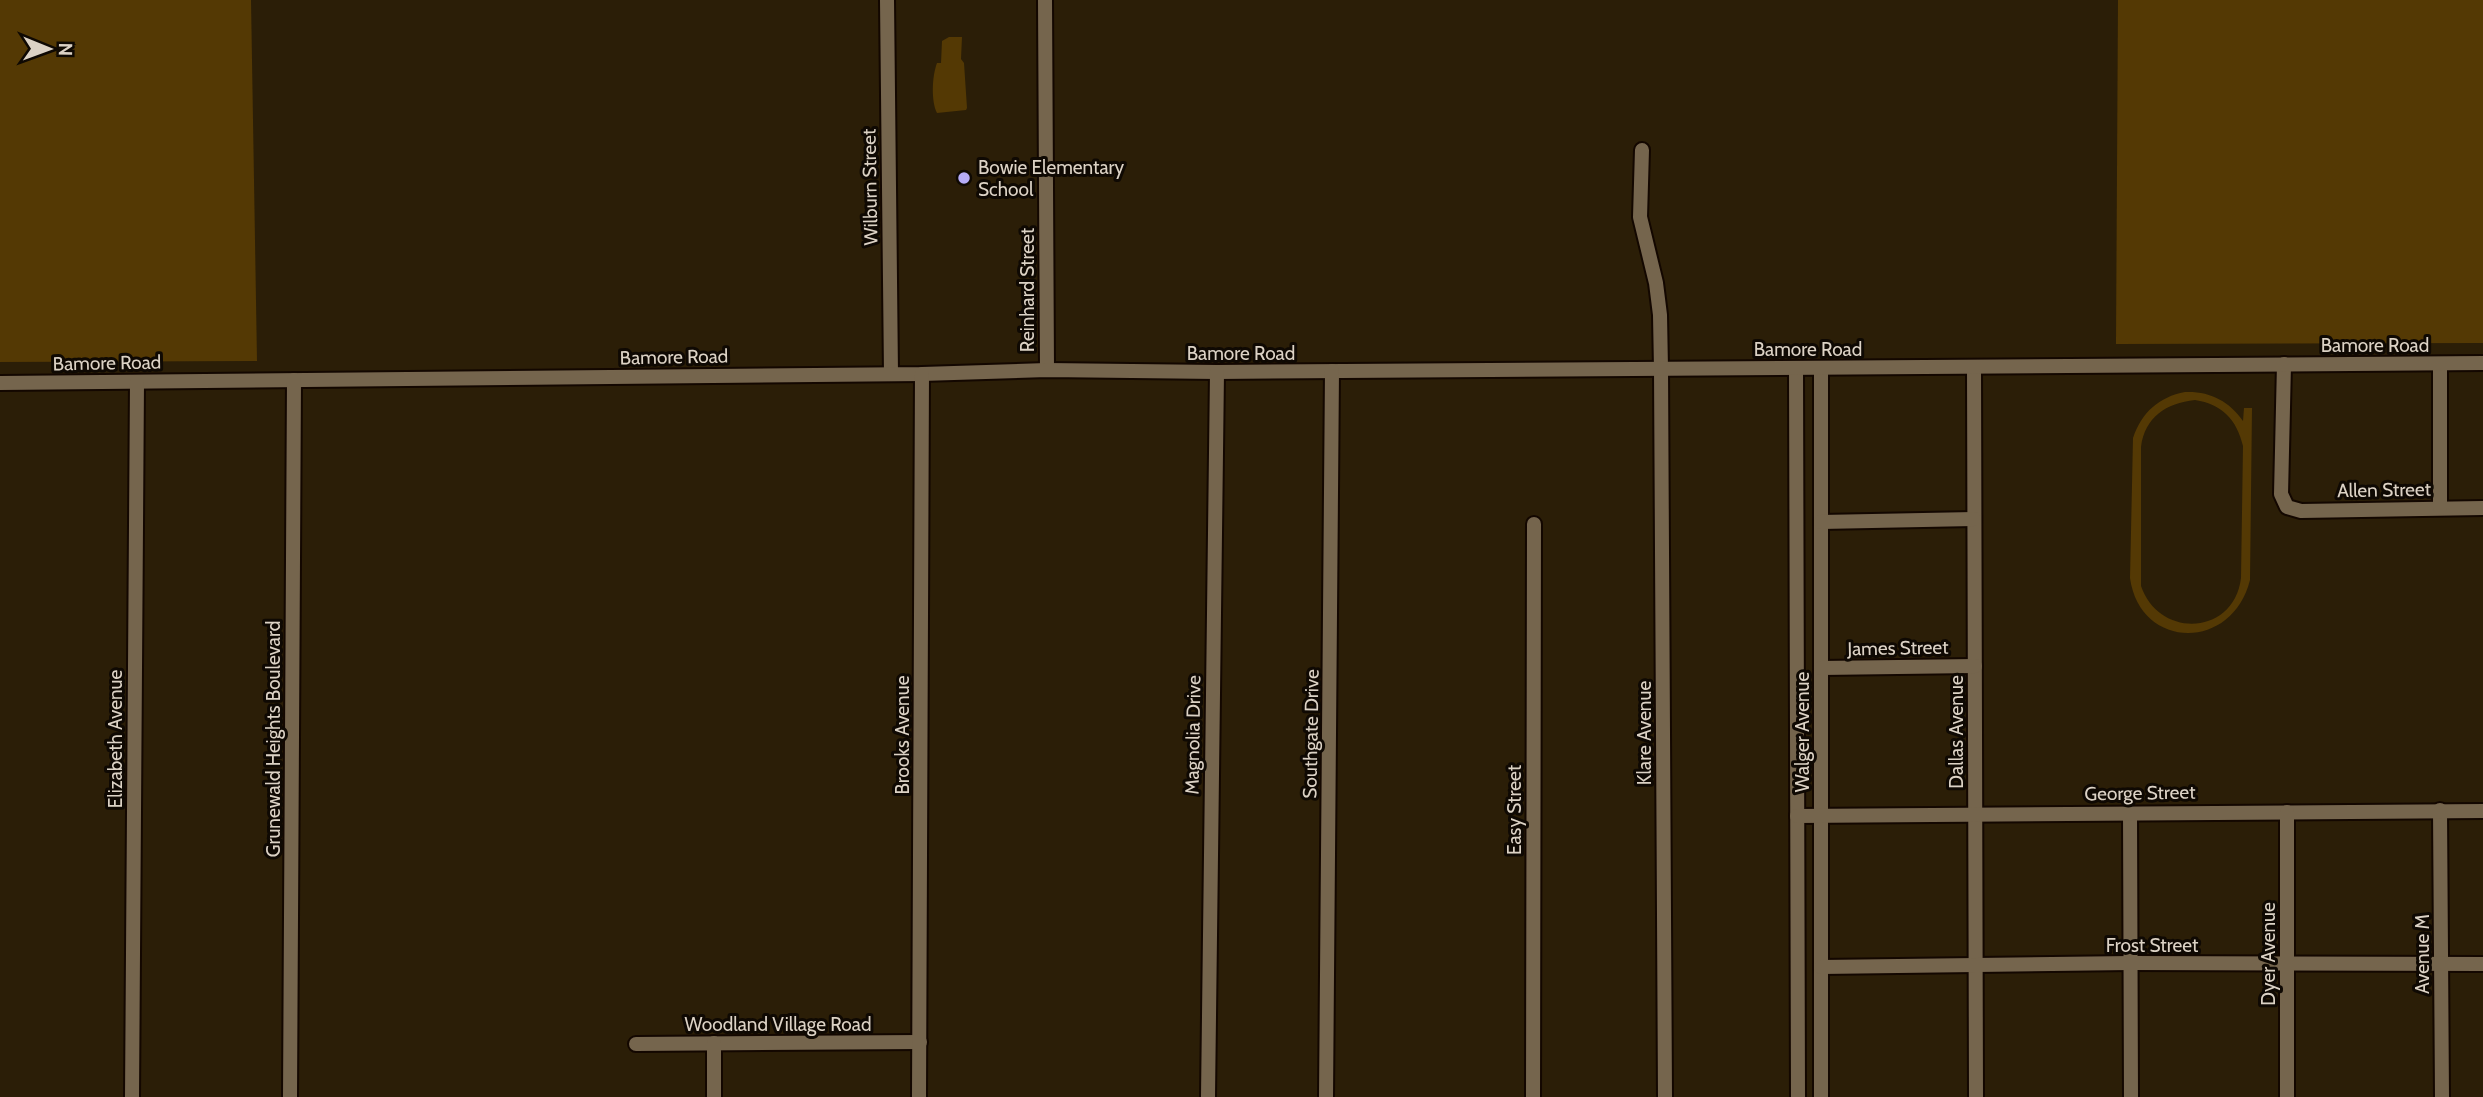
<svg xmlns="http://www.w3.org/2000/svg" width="2483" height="1097" viewBox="0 0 2483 1097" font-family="Cabin,sans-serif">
	<rect width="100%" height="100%" fill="#2b1e07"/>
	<g fill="#543904" fill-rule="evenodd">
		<path d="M0 0H251L257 361 0 362Z"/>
		<path d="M2118 0H2483V343L2116 344Z"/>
		<path d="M949 37H962L961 59 964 63 967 108 966 110 937 113C931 101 932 76 937 63H941L942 41Z"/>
		<path d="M2185 392C2210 391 2229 401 2243 421L2244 408H2252L2250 580C2232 652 2140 650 2130 578L2133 438C2142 412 2159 397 2185 392ZM2195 400C2222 404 2237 420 2243 446L2241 578C2234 636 2159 639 2141 586V447C2145 417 2166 403 2195 400Z"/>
	</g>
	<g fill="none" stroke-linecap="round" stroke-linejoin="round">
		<g stroke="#130700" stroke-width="18">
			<g id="minor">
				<path d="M887 0 891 374"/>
				<path d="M1045 0 1047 370"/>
				<path d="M1642 150 1640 217 1656 283 1660 315 1661 369 1665 1097"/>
				<path d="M2284 364 2281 494 2287 507 2301 511 2483 508"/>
				<path d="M2440 364V508"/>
				<path d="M1974 367 1976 1097"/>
				<path d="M1796 368 1798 1097"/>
				<path d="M1821 368V1097"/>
				<path d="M0 383 922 374 1047 370 1217 372 2483 363"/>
				<path d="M1821 522 1974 519"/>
				<path d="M1821 668 1975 666"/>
				<path d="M2440 810 2442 1097"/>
				<path d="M2130 813 2131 1097"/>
				<path d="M1797 816 2483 811"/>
				<path d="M1821 967 2131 963 2483 964"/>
				<path d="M636 1044 920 1042"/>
				<path d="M132 1097 137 382"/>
				<path d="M290 1097 294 380"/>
				<path d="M714 1097V1043"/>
				<path d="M919 1097 922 374"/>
				<path d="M1208 1097 1217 372"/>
				<path d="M1326 1097 1332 371"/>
				<path d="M1533 1097 1534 524"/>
				<path d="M2287 1097V812"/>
			</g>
		</g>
		<use href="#minor" stroke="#75654d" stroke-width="14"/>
	</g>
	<circle fill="#b6acf8" stroke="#0f0903" stroke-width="2.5" cx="964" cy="178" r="7"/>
	<g text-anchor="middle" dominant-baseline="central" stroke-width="6" stroke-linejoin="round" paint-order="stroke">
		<g font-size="19" fill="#dcd2c5" stroke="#0f0903" text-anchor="start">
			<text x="978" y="167">Bowie Elementary<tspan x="978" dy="22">School</tspan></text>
		</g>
		<g font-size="19" fill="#dcd2c5" stroke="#0f0903">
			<text transform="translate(870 187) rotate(-91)">Wilburn Street</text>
			<text transform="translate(1027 290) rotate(-90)">Reinhard Street</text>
			<text x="2375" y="345">Bamore Road</text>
			<text x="1808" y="349">Bamore Road</text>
			<text x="1241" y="353">Bamore Road</text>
			<text transform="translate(674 357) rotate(-1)">Bamore Road</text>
			<text transform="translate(107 363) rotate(-1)">Bamore Road</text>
			<text transform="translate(2384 490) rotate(-1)">Allen Street</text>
			<text transform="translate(1898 648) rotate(-1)">James Street</text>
			<text transform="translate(1802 732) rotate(-90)">Walger Avenue</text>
			<text transform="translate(1956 732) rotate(-90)">Dallas Avenue</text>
			<text transform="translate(1644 733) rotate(-90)">Klare Avenue</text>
			<text transform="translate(1311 734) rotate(-89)">Southgate Drive</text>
			<text transform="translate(902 735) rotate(-90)">Brooks Avenue</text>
			<text transform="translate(1193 735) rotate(-89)">Magnolia Drive</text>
			<text transform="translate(115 739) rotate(-90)">Elizabeth Avenue</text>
			<text transform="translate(273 739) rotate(-90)">Grunewald Heights Boulevard</text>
			<text transform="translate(2140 793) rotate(-1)">George Street</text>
			<text transform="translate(1514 810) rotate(-90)">Easy Street</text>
			<text x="2152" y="945">Frost Street</text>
			<text transform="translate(2268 954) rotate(-90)">Dyer Avenue</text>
			<text transform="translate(2422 954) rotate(-90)">Avenue M</text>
			<text x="778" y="1024">Woodland Village Road</text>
		</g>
	</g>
	<g transform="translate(49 49) rotate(91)" stroke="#0f0903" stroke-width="5" paint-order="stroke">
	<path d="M0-5L12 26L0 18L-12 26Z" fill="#dcd2c5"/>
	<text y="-10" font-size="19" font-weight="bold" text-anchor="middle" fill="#dcd2c5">N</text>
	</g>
</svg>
